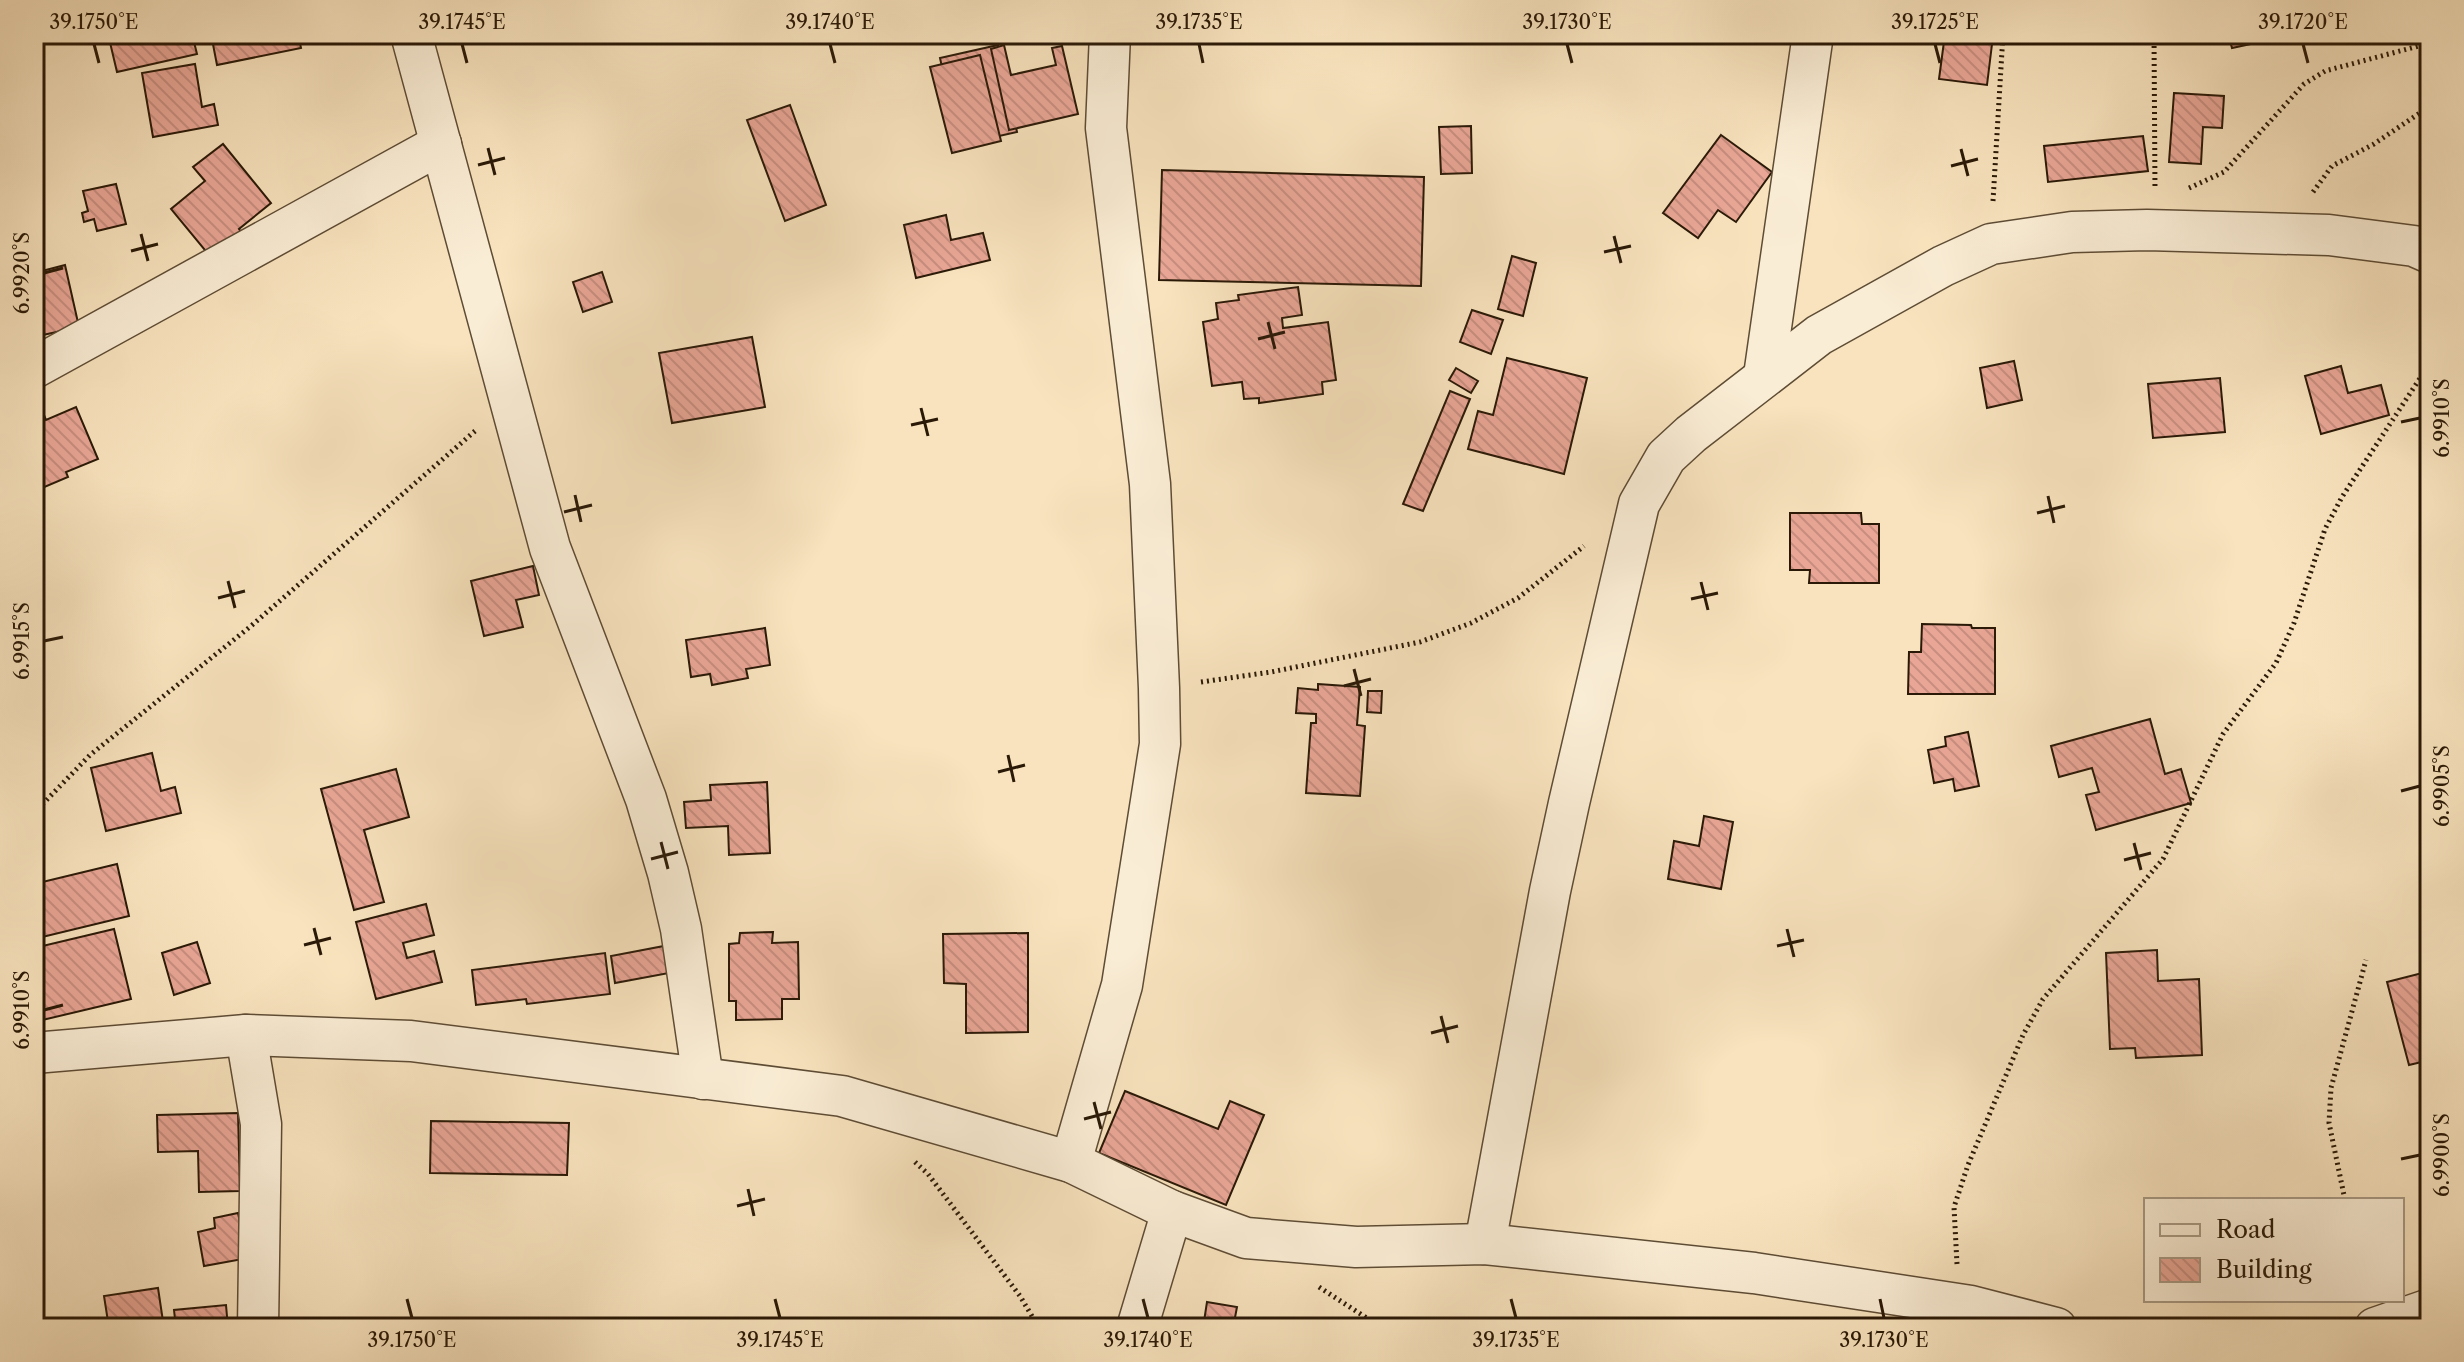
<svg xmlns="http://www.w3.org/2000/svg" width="2464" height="1362" viewBox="0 0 2464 1362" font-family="'Libre Caslon Text',serif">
	<defs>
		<pattern id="building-back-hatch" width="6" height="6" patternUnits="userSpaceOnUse" patternTransform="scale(2)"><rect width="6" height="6" fill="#e9a696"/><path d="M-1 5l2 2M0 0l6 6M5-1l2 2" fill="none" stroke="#c88e80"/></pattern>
	</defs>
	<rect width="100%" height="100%" fill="#f8e3be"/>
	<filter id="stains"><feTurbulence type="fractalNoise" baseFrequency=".0025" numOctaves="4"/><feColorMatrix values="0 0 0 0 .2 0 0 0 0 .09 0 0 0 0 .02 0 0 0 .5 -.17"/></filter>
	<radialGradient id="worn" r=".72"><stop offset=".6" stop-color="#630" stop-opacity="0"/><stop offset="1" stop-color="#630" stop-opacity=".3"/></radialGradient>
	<g fill="url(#building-back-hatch)" stroke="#2a1907" stroke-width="2">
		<path d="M108 34H192L197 54 117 72Z"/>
		<path d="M211 34H298L301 48 217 65Z"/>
		<path d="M1945 34 1993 36 1987 85 1939 79Z"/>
		<path d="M2228 34H2297L2232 48Z"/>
		<path d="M998 45 1017 132 959 145 940 58Z"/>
		<path d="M1004 45 1011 75 1056 65 1052 48 1062 46 1078 114 1009 130 991 49Z"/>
		<path d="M980 55 1001 141 952 153 930 67Z"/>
		<path d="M195 64 202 107 214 104 218 125 153 137 142 73Z"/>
		<path d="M2174 93 2224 96 2222 128 2203 127 2201 164 2169 162Z"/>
		<path d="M790 105 826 205 785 221 747 120Z"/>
		<path d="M1471 126 1472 173 1441 174 1439 127Z"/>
		<path d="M1721 135 1772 172 1736 222 1718 210 1698 238 1663 213Z"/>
		<path d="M2143 136 2148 171 2048 182 2044 146Z"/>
		<path d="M223 144 271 203 239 229 244 236 214 261 171 209 205 181 193 167Z"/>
		<path d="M1162 170 1424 177 1421 286 1159 280Z"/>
		<path d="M116 184 126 224 97 231 94 219 84 222 82 213 88 211 83 191Z"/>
		<path d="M946 215 951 240 983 233 990 260 916 278 904 225Z"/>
		<path d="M1512 256 1536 263 1523 316 1498 309Z"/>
		<path d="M65 265 79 327 34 337V273Z"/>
		<path d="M602 272 612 302 583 312 573 282Z"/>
		<path d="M1298 287 1302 315 1282 318 1283 328 1328 322 1336 380 1322 382 1323 394 1259 403V398L1244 399 1242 382 1212 386 1203 322 1218 319 1216 303 1239 300 1238 295Z"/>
		<path d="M1472 310 1503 320 1491 354 1460 342Z"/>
		<path d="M752 337 765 407 672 423 659 353Z"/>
		<path d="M1507 358 1587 378 1564 474 1468 449 1478 411 1493 415Z"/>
		<path d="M2014 361 2022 400 1987 408 1980 368Z"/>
		<path d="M2341 366 2348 393 2381 385 2389 415 2321 434 2305 376Z"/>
		<path d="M1456 368 1478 381 1471 393 1449 380Z"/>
		<path d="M2220 378 2225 432 2153 438 2148 384Z"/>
		<path d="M1450 391 1470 399 1423 511 1403 504Z"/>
		<path d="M39 403 46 420 76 407 98 459 66 472 68 477 35 491 34 405Z"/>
		<path d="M1790 513H1861L1862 524H1879V583H1809L1810 570H1790Z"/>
		<path d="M533 566 539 595 516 600 523 627 484 636 471 581Z"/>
		<path d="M1922 624 1971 625 1972 628H1995V694H1908L1909 652H1921Z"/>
		<path d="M765 628 770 665 746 669 748 678 712 685 710 674 691 677 686 640Z"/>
		<path d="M1318 684 1360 687 1357 725 1365 726 1360 796 1306 793 1311 723H1316V714L1296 713 1298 688 1318 690Z"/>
		<path d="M1368 691H1382L1381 713 1367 712Z"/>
		<path d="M2150 719 2165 774 2181 769 2191 803 2096 830 2086 795 2099 792 2092 768 2059 777 2051 746Z"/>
		<path d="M1968 732 1979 786 1955 791 1953 779 1934 783 1928 750 1946 746 1945 737Z"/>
		<path d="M152 753 161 791 175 787 181 813 106 831 91 768Z"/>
		<path d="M396 769 409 817 364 830 384 902 354 910 321 789Z"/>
		<path d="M767 782 770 853 729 855 728 826 686 828 684 802 711 800 710 785Z"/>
		<path d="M1704 816 1733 822 1721 889 1668 879 1674 841 1699 846Z"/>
		<path d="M117 864 129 916 34 939V884Z"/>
		<path d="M426 904 434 935 403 943 407 958 434 951 442 982 376 999 356 922Z"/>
		<path d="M114 929 131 999 34 1022V948Z"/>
		<path d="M773 932 772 943 798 942 799 999H782V1019L736 1020V1001H729V944L739 943 740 933Z"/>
		<path d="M1028 933V1032L966 1033V984L944 983 943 934Z"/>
		<path d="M197 942 210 983 174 995 162 953Z"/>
		<path d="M664 946 669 973 615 983 611 956Z"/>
		<path d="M2157 950 2158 981 2199 979 2202 1055 2136 1058 2135 1048 2110 1049 2106 953Z"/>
		<path d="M605 953 610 994 527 1004 526 999 476 1005 472 970Z"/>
		<path d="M2430 971V1060L2409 1065 2387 982Z"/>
		<path d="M1125 1091 1218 1129 1230 1101 1264 1115 1226 1205 1099 1153Z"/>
		<path d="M238 1113 240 1191 199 1192 198 1151 158 1152 157 1115Z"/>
		<path d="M431 1121 569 1123 567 1175 430 1173Z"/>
		<path d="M238 1213 243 1236V1259L204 1266 198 1232 215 1228 214 1218Z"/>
		<path d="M158 1288 164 1328H109L104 1296Z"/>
		<path d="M1207 1302 1237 1307 1233 1328H1203Z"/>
		<path d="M226 1305 228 1328H176L174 1310Z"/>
	</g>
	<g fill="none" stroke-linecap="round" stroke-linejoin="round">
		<g stroke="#5e4c35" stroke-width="43">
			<g id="street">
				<path d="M411 34 550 548 646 799 668 873 681 929 703 1079"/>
				<path d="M34 368 441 144"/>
				<path d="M1764 376 1813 34"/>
				<path d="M246 1035 261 1124 258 1328"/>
				<path d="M34 1053 246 1035 411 1041 842 1096 1071 1162 1172 1211 1246 1238 1356 1247 1485 1244 1754 1273 1971 1306 2056 1328"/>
				<path d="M1071 1162 1122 985 1160 744 1159 688 1150 484 1106 128 1110 34"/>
				<path d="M1485 1244 1550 891 1569 803 1639 504 1666 457 1691 434 1819 335 1943 266 1991 244 2072 232 2147 230 2329 235 2414 246 2430 253"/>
				<path d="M1137 1328 1172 1211"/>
				<path d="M2375 1328 2430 1309"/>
			</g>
		</g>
		<g stroke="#2a1907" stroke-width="5" stroke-dasharray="2 4" stroke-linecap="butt">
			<path d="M2154 34 2155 190"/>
			<path d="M2189 188 2224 172 2304 84 2325 71 2430 43"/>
			<path d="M2313 192 2332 166 2374 144 2430 106"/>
			<path d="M1993 201 2003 34"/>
			<path d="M1201 682 1271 672 1420 642 1471 623 1518 598 1584 546"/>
			<path d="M34 813 90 755 251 626 475 431"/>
			<path d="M915 1162 928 1174 1020 1296 1039 1328"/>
			<path d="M2345 1200 2329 1123 2331 1088 2366 960"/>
			<path d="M1957 1264 1954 1207 1968 1165 2023 1035 2043 999 2163 859 2223 734 2276 663 2294 623 2325 529 2342 497 2430 363"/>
			<path d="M1319 1287 1382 1328"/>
		</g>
		<use href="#street" stroke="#faedd5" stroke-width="40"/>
	</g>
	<path fill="none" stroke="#2a1907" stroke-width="3" d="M94 44 99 63M462 44 467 63M830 44 835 63M1199 44 1203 63M1567 44 1572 63M1935 44 1940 63M2303 44 2308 63M488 148 495 175M1961 149 1968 176M478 165 505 158M1951 166 1978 159M141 234 148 261M1614 236 1621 263M131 251 158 244M1604 252 1631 246M44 273 63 268M1268 322 1275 349M1258 339 1285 332M921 408 928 436M2401 422 2420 418M911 425 938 419M575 495 581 522M2048 496 2054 523M564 512 592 505M2037 513 2065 506M228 581 235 608M1701 582 1708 610M218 598 245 591M1691 599 1718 593M44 641 63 637M1354 669 1361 696M1344 686 1371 679M1008 755 1014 782M998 772 1025 765M2401 791 2420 786M661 842 668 869M2134 843 2141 870M651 859 678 852M2124 860 2151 853M314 928 321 955M1787 929 1794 957M304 945 331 938M1777 946 1804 940M44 1010 63 1005M1441 1016 1448 1043M1431 1033 1458 1026M1094 1102 1101 1129M1084 1119 1111 1112M2401 1159 2420 1155M748 1189 754 1216M737 1206 765 1199M407 1299 412 1318M775 1299 780 1318M1143 1299 1148 1318M1511 1299 1516 1318M1880 1299 1884 1318"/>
	<rect width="2464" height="1362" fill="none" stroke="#f8e3be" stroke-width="88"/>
	<rect x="2144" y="1198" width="260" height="104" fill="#faedd5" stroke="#a79883" stroke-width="2"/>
	<rect x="2160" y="1224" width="40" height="12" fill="#faedd5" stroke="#a79883" stroke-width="2"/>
	<text x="2216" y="1238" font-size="24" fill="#2a1907">Road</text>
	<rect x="2160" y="1258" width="40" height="24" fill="url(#building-back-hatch)" stroke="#a79883" stroke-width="2"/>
	<text x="2216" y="1278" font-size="24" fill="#2a1907">Building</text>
	<rect x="44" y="44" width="2376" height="1274" fill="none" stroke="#2a1907" stroke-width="3"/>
	<g font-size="20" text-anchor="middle" fill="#2a1907">
		<text x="94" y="29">39.1750°E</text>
		<text x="462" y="29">39.1745°E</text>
		<text x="830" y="29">39.1740°E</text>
		<text x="1199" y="29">39.1735°E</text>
		<text x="1567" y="29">39.1730°E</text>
		<text x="1935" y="29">39.1725°E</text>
		<text x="2303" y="29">39.1720°E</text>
		<text transform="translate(22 273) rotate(-90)" y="7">6.9920°S</text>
		<text transform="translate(2442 418) rotate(-90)" y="7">6.9910°S</text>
		<text transform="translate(22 641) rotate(-90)" y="7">6.9915°S</text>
		<text transform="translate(2442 786) rotate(-90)" y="7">6.9905°S</text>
		<text transform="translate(22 1010) rotate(-90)" y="7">6.9910°S</text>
		<text transform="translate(2442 1155) rotate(-90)" y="7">6.9900°S</text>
		<text x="412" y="1347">39.1750°E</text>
		<text x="780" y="1347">39.1745°E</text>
		<text x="1148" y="1347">39.1740°E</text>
		<text x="1516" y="1347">39.1735°E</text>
		<text x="1884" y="1347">39.1730°E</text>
	</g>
	<rect width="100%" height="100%" filter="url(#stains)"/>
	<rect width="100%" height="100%" fill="url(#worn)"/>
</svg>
